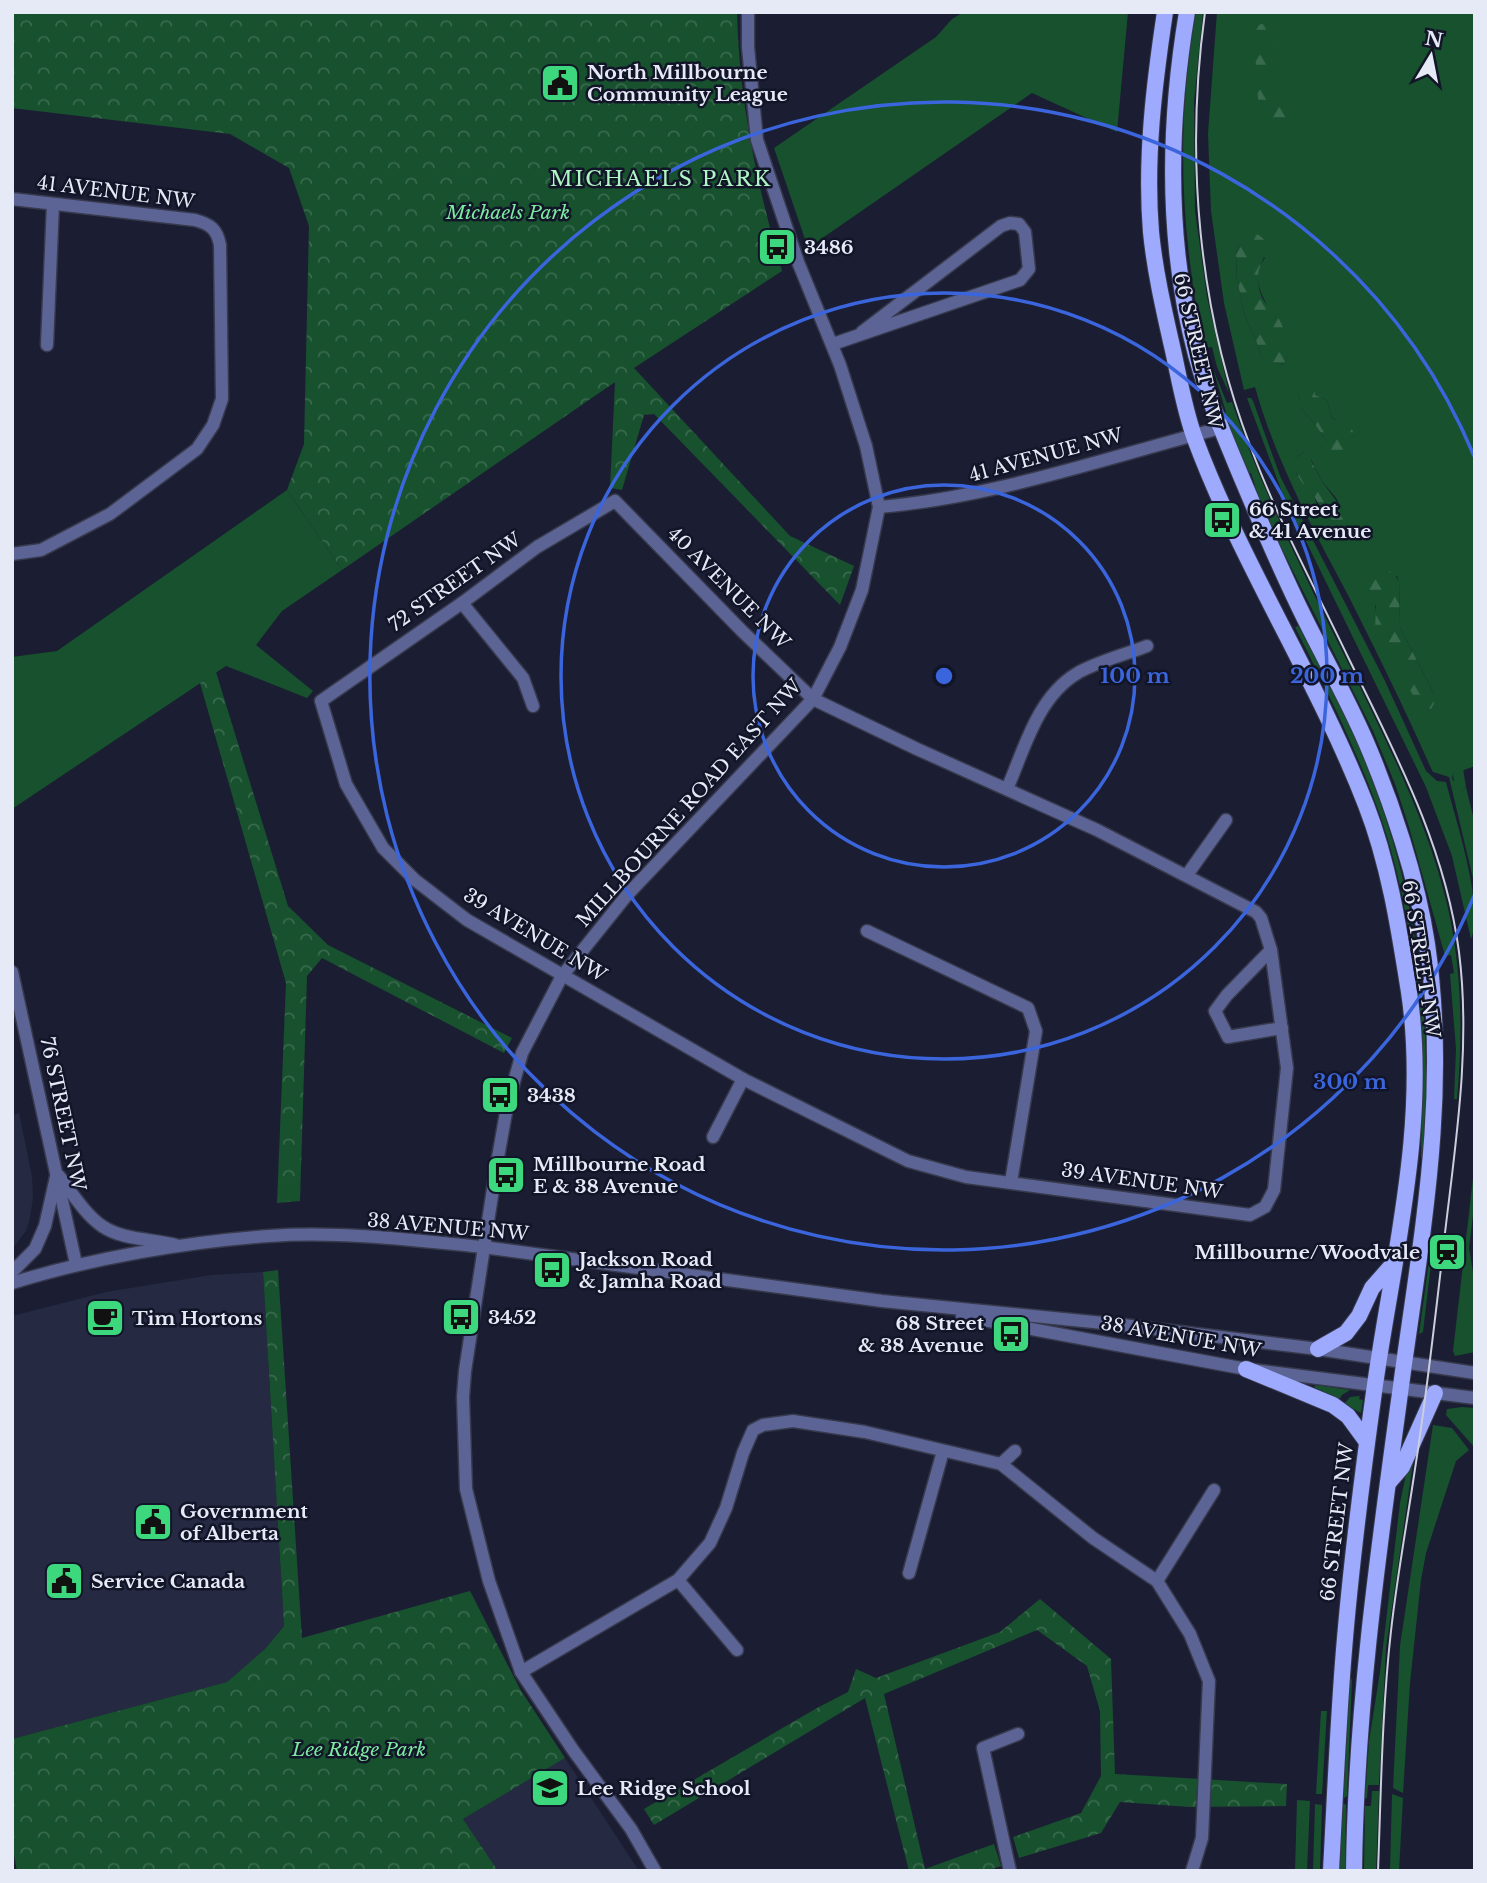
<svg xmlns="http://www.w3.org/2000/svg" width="1487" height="1883" viewBox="0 0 1487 1883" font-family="'Libre Baskerville',serif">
	<defs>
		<pattern id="forest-firs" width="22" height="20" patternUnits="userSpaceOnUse" patternTransform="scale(1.75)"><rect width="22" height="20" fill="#17512e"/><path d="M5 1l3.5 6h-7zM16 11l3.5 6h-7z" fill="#396a4d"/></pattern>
		<pattern id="park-crowns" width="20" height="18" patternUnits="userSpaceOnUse" patternTransform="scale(1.75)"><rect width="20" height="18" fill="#17512e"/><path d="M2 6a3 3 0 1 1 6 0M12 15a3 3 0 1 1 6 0" fill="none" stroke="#396a4d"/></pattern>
	</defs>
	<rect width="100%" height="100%" fill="#1b1e32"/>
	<g fill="#252942">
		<path d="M19 1113 32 1176 33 1198 30 1218 26 1231 12 1249V1115Z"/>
		<path d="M263 1272 284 1626 265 1649 227 1682 12 1739V1316L106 1292 211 1275Z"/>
		<path d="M565 1758 639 1871H498L463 1819Z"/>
	</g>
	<g fill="#17512e" fill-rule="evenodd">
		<path d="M964 12H1128L1117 132 1032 93 808 248 774 148 936 37 952 19Z"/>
		<path d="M1196 12H1203L1194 102 1195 211 1207 297 1229 393 1217 367 1212 347 1204 348C1181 236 1175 125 1196 12Z"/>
		<path d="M1217 12H1475V766L1453 774 1452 779 1461 791 1466 787 1475 824V887L1449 777 1433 772 1430 766C1405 709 1377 653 1349 597 1313 529 1276 462 1255 387L1244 390 1224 303 1211 211 1208 134ZM1239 245 1265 258C1237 294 1302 328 1284 365L1270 362 1261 355 1254 335 1245 316 1237 280 1236 253ZM1295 386 1315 387V395L1327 400C1329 406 1329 414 1333 418 1343 427 1349 417 1354 438L1327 442 1314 423 1300 407V400ZM1304 452 1311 459 1321 480 1336 498 1346 516 1320 513 1314 496 1297 475 1295 458ZM1397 576 1399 582 1400 627 1435 696 1377 617 1374 599 1369 590Z"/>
		<path d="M1213 369 1227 403 1232 402C1265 500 1312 590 1358 683 1393 755 1428 825 1447 904 1462 968 1463 1034 1457 1099H1454L1456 1049 1450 974 1454 973 1451 955 1445 956 1409 827 1395 784 1373 731 1251 487 1255 485 1251 473 1246 474 1223 412H1226Z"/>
		<path d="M1247 398H1251L1253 401 1280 476 1385 681 1426 771 1437 781 1446 782C1455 818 1485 908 1471 939L1452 856 1426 787 1282 492Z"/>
		<path d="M287 490 342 570 282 611 256 645 313 691 307 698 226 666 12 809V657L57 651Z"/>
		<path d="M1298 626C1398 798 1438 959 1423 1158H1421V1152C1423 1040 1418 929 1382 821 1359 754 1327 691 1295 627Z"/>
		<path d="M1475 1161V1199L1469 1248 1475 1284V1352L1455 1356 1453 1351Z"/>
		<path d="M1430 1254 1432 1255 1423 1332 1419 1334Z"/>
		<path d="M1316 1385 1350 1390 1342 1395 1338 1401 1314 1387Z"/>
		<path d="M1360 1396 1359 1399 1363 1400 1361 1413 1344 1404 1350 1397Z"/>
		<path d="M1462 1407 1475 1408V1448L1446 1415 1447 1409Z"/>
		<path d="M1433 1425 1452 1428 1469 1450 1456 1461 1426 1553 1421 1580 1410 1683 1403 1793 1393 1788 1400 1646Z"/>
		<path d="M1415 1449 1386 1648 1379 1785H1368L1367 1798H1365L1369 1741 1380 1672 1400 1503 1406 1474Z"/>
		<path d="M1350 1676 1352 1680 1347 1796 1344 1798 1342 1796Z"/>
		<path d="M1321 1711H1327L1322 1794H1316Z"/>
		<path d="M1372 1791H1379L1376 1871H1364L1365 1806H1371Z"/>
		<path d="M1392 1794 1403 1798 1399 1871H1390Z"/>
		<path d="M1297 1800 1310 1801 1307 1871H1295Z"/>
		<path d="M1343 1803 1346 1805 1345 1871H1340L1341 1805Z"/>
		<path d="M1315 1804 1322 1805 1320 1871H1313Z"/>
	</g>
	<g fill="url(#forest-firs)">
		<path d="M1264 23 1269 24 1273 28 1274 75 1263 79 1256 76 1255 32 1259 25Z"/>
		<path d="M1269 83 1276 87V104L1290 116 1289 131C1259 129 1260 113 1257 89Z"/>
		<path d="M1251 231C1275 242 1266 251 1260 267 1257 274 1258 287 1261 295 1263 302 1270 306 1274 312 1285 325 1292 350 1284 365L1269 362 1261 355 1254 335 1245 316 1237 280 1236 253 1243 234Z"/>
		<path d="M1308 383 1315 387V395L1327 400C1329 405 1329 413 1332 417 1336 422 1337 419 1343 421 1358 427 1355 446 1349 457L1341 459 1333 456 1325 447 1327 442 1314 423 1300 407V400L1294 385Z"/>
		<path d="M1304 452H1311V460L1321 480 1354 525 1350 528C1324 531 1325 513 1315 498 1305 484 1292 476 1295 458Z"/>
		<path d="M1377 568C1387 569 1395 572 1399 582L1400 627 1435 696V702L1431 709 1422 707 1418 703 1375 633 1376 607 1366 583 1370 570Z"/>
		<path d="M1463 769 1466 787 1461 791 1455 790 1453 774Z"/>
	</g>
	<g fill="url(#park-crowns)">
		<path d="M12 12H737C739 101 757 186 782 271L634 368 790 536 854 566 840 605 654 414 644 415 622 490 610 488 615 382 342 570 287 490 304 444 309 226 289 168 230 134 12 108Z"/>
		<path d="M216 672 288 906 328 945 512 1038 504 1053 322 958 307 976 300 1201 277 1203 286 983 200 683Z"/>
		<path d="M278 1270 302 1638 470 1591 520 1689 565 1758 463 1819 498 1871H17L12 1845V1739L227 1682 265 1649 284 1626 263 1272Z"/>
		<path d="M1040 1599 1111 1659 1115 1774 1287 1784 1286 1806 1190 1807 1120 1802 1101 1833 1019 1858 1013 1837 1081 1813 1101 1776 1100 1711 1087 1666 1037 1630 884 1694 925 1869 994 1844 1001 1866 986 1871H909L865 1698 654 1825 644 1809 817 1708 848 1692 856 1669 876 1678 1000 1632Z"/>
	</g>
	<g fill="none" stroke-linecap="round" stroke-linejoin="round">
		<g stroke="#373a4d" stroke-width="15">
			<g id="minor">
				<path d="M12 199 195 220C210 224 217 229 220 245L222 399 213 425 197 449 110 514 41 550 12 554"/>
				<path d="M833 344 1020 280 1029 269 1025 232 1019 224 1010 223 1001 226 862 332"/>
				<path d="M47 345 53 204"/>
				<path d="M615 501 742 631 813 699 917 749 1097 830 1256 912 1261 918 1271 950 1287 1068 1274 1190 1265 1207 1250 1215 966 1177 908 1161 743 1079 467 920 415 880 383 848 346 784 321 701 462 603 537 547Z"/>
				<path d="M879 507C996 497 1108 457 1221 428"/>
				<path d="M462 603 523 678 533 706"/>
				<path d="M1007 789C1024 750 1037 698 1076 674 1093 663 1127 654 1147 646"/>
				<path d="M1187 875 1226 820"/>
				<path d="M867 931 1028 1008 1036 1031 1011 1182"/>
				<path d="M1271 950 1227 995 1215 1011 1228 1037 1282 1028"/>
				<path d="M12 972 76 1264"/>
				<path d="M713 1137 743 1079"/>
				<path d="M59 1176C72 1193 85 1214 102 1226 122 1240 153 1239 176 1245"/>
				<path d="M12 1272 35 1249 45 1226 56 1177"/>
				<path d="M12 1283C92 1258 186 1242 269 1236 340 1231 413 1240 483 1247L882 1301 1123 1325 1318 1349 1475 1373"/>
				<path d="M962 1316 1246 1369 1475 1398"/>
				<path d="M1001 1464 1015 1451"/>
				<path d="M909 1573 943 1451"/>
				<path d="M678 1580 737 1650"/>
				<path d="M1157 1581 1214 1490"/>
				<path d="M521 1672 678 1580 710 1543 726 1508 743 1453 753 1430 763 1425 793 1421 865 1432 1001 1464 1093 1538 1157 1581 1190 1634 1209 1681 1202 1838 1192 1871"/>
				<path d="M655 1871 631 1829 573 1750 521 1672 489 1581 466 1489 463 1397 465 1371 497 1163 507 1107 522 1053 562 976 627 895 813 699 840 647 862 590 879 507 866 446 840 365 798 262 757 140 748 47V12"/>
				<path d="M1010 1871 983 1748 1018 1734"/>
			</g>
		</g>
		<g stroke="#373a4d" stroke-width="18">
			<g id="major">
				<path d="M1165 12C1154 85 1145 159 1151 232 1155 273 1165 315 1174 355 1180 383 1185 412 1195 439 1242 565 1317 679 1366 805 1389 864 1399 929 1409 992 1429 1125 1392 1261 1374 1392 1362 1478 1351 1564 1344 1650 1338 1723 1335 1797 1331 1871"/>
				<path d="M1187 12C1168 126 1166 243 1196 355 1208 399 1226 440 1243 481 1262 526 1281 570 1302 613 1323 656 1347 698 1366 742 1392 803 1417 878 1427 944 1448 1088 1424 1222 1404 1364 1381 1533 1356 1700 1354 1871"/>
				<path d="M1318 1349 1346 1333 1359 1316 1372 1288 1394 1263"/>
				<path d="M1246 1369 1333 1405 1348 1416 1367 1442"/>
				<path d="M1389 1482 1402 1467 1435 1393"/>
			</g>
		</g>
		<use href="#minor" stroke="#5c6495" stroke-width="12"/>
		<use href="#major" stroke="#9daafd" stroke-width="16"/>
		<path stroke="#cbcedc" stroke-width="2" d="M1205 12C1185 157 1198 311 1251 448 1278 520 1315 588 1348 657 1395 753 1445 845 1459 952 1472 1054 1453 1158 1442 1259 1434 1329 1426 1399 1415 1469 1407 1523 1397 1577 1391 1631 1382 1710 1381 1791 1378 1871"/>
	</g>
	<g fill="none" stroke="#3b65dc" stroke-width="3.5">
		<circle cx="944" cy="676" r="191"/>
		<circle cx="944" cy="676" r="383"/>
		<path d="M1474 896A574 574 0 1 1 1474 456"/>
	</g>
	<defs>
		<g id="civic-square" transform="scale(2.0125)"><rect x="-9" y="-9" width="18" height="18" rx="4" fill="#3dd77e" stroke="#121528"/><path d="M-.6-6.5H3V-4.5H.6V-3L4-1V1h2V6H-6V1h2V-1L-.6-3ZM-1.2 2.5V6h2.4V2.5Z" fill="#111"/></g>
		<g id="bus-square" transform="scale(2.0125)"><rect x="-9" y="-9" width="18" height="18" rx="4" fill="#3dd77e" stroke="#121528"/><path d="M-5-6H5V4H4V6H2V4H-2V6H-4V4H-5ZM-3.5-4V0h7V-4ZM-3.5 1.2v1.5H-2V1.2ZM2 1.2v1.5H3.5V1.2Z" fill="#111"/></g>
		<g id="station-square" transform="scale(2.0125)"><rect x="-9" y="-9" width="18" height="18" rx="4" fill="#3dd77e" stroke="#121528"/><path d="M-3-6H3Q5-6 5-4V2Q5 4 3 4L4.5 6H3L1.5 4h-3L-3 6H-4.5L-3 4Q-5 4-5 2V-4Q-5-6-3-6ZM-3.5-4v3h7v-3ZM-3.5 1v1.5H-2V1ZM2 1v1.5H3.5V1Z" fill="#111"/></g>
		<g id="cafe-square" transform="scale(2.0125)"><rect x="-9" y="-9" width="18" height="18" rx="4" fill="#3dd77e" stroke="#121528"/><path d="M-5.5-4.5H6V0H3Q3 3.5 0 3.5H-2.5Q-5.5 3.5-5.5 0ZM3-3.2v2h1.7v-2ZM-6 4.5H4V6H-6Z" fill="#111"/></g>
		<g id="school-square" transform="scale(2.0125)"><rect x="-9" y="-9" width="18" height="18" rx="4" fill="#3dd77e" stroke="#121528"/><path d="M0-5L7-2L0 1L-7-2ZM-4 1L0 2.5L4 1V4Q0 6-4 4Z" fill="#111"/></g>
	</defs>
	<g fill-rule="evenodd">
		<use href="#civic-square" x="560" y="83"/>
		<use href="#bus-square" x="777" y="247"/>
		<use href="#bus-square" x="1222" y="520"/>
		<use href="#bus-square" x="500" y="1095"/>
		<use href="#bus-square" x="506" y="1175"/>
		<use href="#station-square" x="1447" y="1252"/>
		<use href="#bus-square" x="552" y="1270"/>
		<use href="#bus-square" x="461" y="1317"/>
		<use href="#cafe-square" x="105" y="1318"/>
		<use href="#bus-square" x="1011" y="1334"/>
		<use href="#civic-square" x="153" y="1522"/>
		<use href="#civic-square" x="64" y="1581"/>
		<use href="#school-square" x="550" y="1788"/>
	</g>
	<g text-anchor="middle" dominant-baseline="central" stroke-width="5" stroke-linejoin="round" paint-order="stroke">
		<g font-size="19" font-weight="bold" fill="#e6e9f6" stroke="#121528" text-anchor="start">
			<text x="587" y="72">North Millbourne<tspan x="587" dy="22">Community League</tspan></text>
			<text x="804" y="247">3486</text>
			<text x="1249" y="509">66 Street<tspan x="1249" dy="22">&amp; 41 Avenue</tspan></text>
			<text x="527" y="1095">3438</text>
			<text x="533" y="1164">Millbourne Road<tspan x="533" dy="22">E &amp; 38 Avenue</tspan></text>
			<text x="1420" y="1252" text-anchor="end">Millbourne/Woodvale</text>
			<text x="579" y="1259">Jackson Road<tspan x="579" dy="22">&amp; Jamha Road</tspan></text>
			<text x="488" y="1317">3452</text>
			<text x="132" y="1318">Tim Hortons</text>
			<text x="984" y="1323" text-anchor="end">68 Street<tspan x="984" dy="22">&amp; 38 Avenue</tspan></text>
			<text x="180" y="1511">Government<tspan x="180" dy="22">of Alberta</tspan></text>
			<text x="91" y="1581">Service Canada</text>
			<text x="577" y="1788">Lee Ridge School</text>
		</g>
		<g font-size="19" fill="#e6e9f6" stroke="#121528">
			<text transform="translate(116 192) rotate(7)">41 AVENUE NW</text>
			<text transform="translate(1198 351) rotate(77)">66 STREET NW</text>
			<text transform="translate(1046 455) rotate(-15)">41 AVENUE NW</text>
			<text transform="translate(455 582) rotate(-35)">72 STREET NW</text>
			<text transform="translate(729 588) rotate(45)">40 AVENUE NW</text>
			<text transform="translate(689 803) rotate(-48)">MILLBOURNE ROAD EAST NW</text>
			<text transform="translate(535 935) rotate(31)">39 AVENUE NW</text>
			<text transform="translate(1421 959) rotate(81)">66 STREET NW</text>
			<text transform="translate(63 1114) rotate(78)">76 STREET NW</text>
			<text transform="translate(1142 1181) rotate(8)">39 AVENUE NW</text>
			<text transform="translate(448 1227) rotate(5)">38 AVENUE NW</text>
			<text transform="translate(1181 1337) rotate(10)">38 AVENUE NW</text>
			<text transform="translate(1337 1522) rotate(-83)">66 STREET NW</text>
		</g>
		<g font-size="19" font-style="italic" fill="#7ceba1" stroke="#121528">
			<text x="508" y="212">Michaels Park</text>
			<text x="359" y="1749">Lee Ridge Park</text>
		</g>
		<g font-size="21" letter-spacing="2" fill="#aef6c3" stroke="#121528">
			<text x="661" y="179">MICHAELS PARK</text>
		</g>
	</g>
	<circle cx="944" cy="676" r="10" fill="#3b65dc" stroke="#121528" stroke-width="3.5"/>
	<g font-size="21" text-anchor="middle" font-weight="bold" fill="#3b65dc" stroke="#121528" stroke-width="5" stroke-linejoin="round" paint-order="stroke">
		<text x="1135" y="683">100 m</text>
		<text x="1327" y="683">200 m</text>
		<text x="1350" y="1089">300 m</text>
	</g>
	<rect width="1487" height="1883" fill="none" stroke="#e6e9f6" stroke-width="28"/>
	<g transform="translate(1431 56) rotate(10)" stroke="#121528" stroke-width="5" paint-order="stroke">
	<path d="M0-5L12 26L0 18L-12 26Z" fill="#e6e9f6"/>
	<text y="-10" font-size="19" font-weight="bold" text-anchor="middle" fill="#e6e9f6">N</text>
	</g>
</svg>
